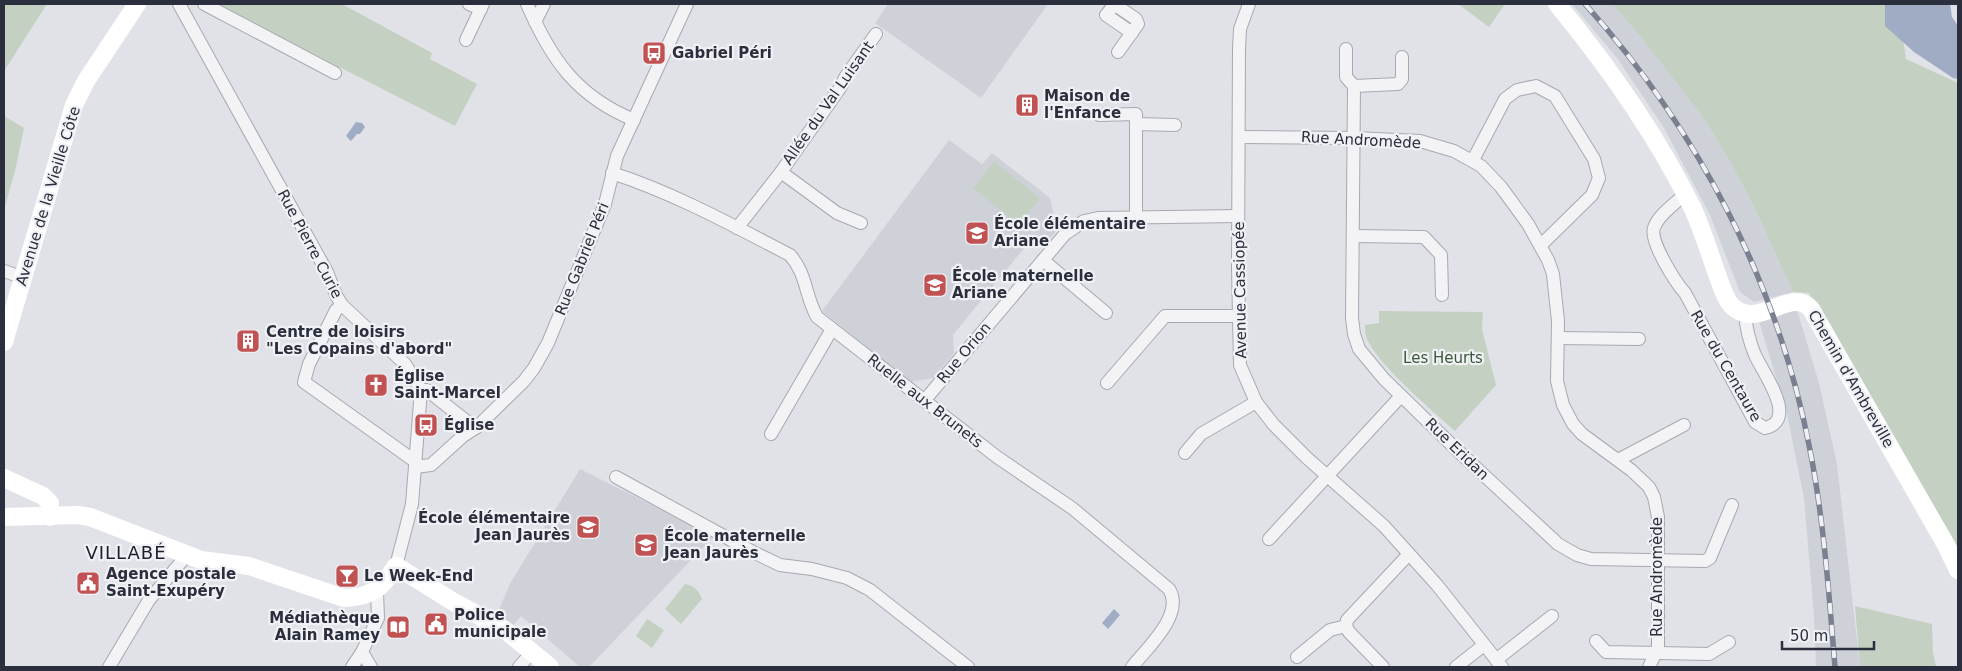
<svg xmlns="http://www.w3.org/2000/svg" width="1962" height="671" viewBox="0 0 1962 671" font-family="'DejaVu Sans',sans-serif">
	<rect width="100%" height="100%" fill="#e0e2e8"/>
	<g fill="#cfd1d9">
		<path d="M888 4H1048L981 98 875 23Z"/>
		<path d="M1572 4H1612L1639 35 1702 116 1728 158 1754 207 1793 292 1754 302 1740 292 1710 215 1664 128 1617 58Z"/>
		<path d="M949 140 982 164 992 153 1050 198 1057 230 1047 242 1032 240 1016 258 953 335 954 353 933 378 910 382 822 311Z"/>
		<path d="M1797 310 1819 383 1837 464 1860 667H1816L1814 616 1804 498 1787 414 1759 321Z"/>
		<path d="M580 469 714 536 589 667H580L521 616 512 627 495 618 511 582Z"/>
	</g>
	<g fill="#c4d1c2">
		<path d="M4 4H47L4 71Z"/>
		<path d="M216 4H342L432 53 430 59 477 84 455 126Z"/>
		<path d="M1458 4H1505L1489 27Z"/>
		<path d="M1612 4H1898L1906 59 1958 83V547L1809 293 1793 292 1754 207 1728 158 1702 116 1639 35Z"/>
		<path d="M4 116 24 128 16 167 4 210Z"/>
		<path d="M994 161 1040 198 1019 225 973 188Z"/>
		<path d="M1379 311 1483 312 1482 329 1496 385 1455 431C1433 411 1374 362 1366 336 1365 333 1365 328 1365 325L1379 323Z"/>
		<path d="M685 584C695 586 698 590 702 599L681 624 665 609Z"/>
		<path d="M1855 606 1932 624 1933 652 1936 667H1860Z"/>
		<path d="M647 619 664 630 652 648 636 636Z"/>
	</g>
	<g fill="#9facc4">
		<path d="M1885 4H1950L1952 17 1958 26V79L1953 78 1914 52 1885 26Z"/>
		<path d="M356 122 362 123 365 127 360 134H357L351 141 346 136Z"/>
		<path d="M1114 609 1120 615 1108 629 1102 623Z"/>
	</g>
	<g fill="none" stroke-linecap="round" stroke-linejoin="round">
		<g stroke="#a6a9b1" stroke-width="14">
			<g id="street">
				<path d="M179 4 327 272 336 295 342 305 405 364 421 390 412 504 396 566"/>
				<path d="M204 4 335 73"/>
				<path d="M469 4 481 9"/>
				<path d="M527 4C551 59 576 96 634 120"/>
				<path d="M1114 4 1136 19 1138 24 1118 52"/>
				<path d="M1115 4 1106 15 1132 33"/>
				<path d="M1249 4 1240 29 1239 49 1238 267 1240 365 1256 402 1274 425 1307 458 1384 526 1437 585 1502 667"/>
				<path d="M535 22 544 4"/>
				<path d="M466 40 483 4"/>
				<path d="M1346 49V77L1354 86"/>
				<path d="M1402 57V79L1398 84 1354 86 1352 318 1354 334 1359 349 1384 379 1458 451 1558 544 1577 555 1591 559 1705 561 1710 558 1732 505"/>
				<path d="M1099 115 1136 114V218"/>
				<path d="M1136 124 1175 125"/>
				<path d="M1239 137 1354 138 1420 141 1454 151 1481 166 1501 187 1528 224 1548 260 1553 274 1558 321 1557 381 1563 405 1573 424 1582 434 1631 470 1649 487 1654 497 1658 517V648L1649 667"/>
				<path d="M1473 160 1505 99 1517 90 1536 86 1555 96 1594 159 1599 178 1592 195 1541 245"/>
				<path d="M781 172 837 213 861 223"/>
				<path d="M612 173C674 193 732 225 790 255 807 274 805 296 817 317L997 457 1072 508 1169 589C1185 614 1147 648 1132 667"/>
				<path d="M1685 194C1675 204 1658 215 1654 228 1649 241 1676 283 1685 293L1755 422 1765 428C1799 420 1763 373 1755 355 1750 343 1746 327 1745 314"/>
				<path d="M737 228 781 172 840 88 846 76 876 34"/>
				<path d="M1353 236 1424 237 1441 255 1442 295"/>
				<path d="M1043 260 1106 313"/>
				<path d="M4 271 24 278"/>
				<path d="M342 305 336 310 309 364 304 382 416 462"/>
				<path d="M1558 338 1639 339"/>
				<path d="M1107 383 1165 316H1239"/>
				<path d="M421 390H427L470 424 477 427"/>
				<path d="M924 401 1065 234 1084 221 1098 218 1238 216"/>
				<path d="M771 434 832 329"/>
				<path d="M1185 453 1201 434 1256 402"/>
				<path d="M1618 460 1684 425"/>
				<path d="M415 467 431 465 463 436 477 427 524 381 534 368 548 343 605 204 617 156 687 4"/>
				<path d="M616 477 753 552 780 565 812 569 847 578 870 590 968 667"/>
				<path d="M1269 539 1401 396"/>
				<path d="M1596 641 1606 652 1709 654 1729 642"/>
				<path d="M1297 657 1330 630 1346 626"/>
				<path d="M1496 660 1552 616"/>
				<path d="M109 667 149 600 187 555"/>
				<path d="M352 667 362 652"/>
				<path d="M371 667 362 652 378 618 377 591"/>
				<path d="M519 667 532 652"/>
				<path d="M1383 667 1349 632 1346 626 1347 620 1409 554"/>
				<path d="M1456 667 1484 645"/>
			</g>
		</g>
		<use href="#street" stroke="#f3f3f6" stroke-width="12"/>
		<g stroke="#fff" stroke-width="18">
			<path d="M1557 4C1608 66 1656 134 1692 207 1702 228 1709 252 1717 274 1721 285 1724 297 1731 305 1758 333 1789 285 1811 309L1946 545 1958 570"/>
			<path d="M4 342 74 105 86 81 137 4"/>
			<path d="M4 478 43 496 50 503V517"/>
			<path d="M4 517 78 515 90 517 201 560 249 566 344 598C372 597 381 589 396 566L452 601 505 630 550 667"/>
		</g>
		<g stroke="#7b8090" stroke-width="5.5">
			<path id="rail" d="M1585 4C1698 130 1778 283 1810 450 1824 521 1829 595 1835 667"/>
		</g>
		<use href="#rail" stroke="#f0f1f5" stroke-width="4" stroke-dasharray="11" stroke-linecap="butt"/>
	</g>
	<defs>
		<g id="bus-square" transform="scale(1.25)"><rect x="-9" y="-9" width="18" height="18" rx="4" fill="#c05253" stroke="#f0f1f5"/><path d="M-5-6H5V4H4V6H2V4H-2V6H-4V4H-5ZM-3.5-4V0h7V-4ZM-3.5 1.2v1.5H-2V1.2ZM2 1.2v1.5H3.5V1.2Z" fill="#fff"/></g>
		<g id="building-square" transform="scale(1.25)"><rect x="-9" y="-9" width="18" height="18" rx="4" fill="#c05253" stroke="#f0f1f5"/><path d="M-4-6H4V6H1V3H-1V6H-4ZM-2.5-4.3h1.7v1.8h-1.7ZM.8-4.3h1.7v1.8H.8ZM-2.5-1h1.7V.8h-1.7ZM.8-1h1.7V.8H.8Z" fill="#fff"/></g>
		<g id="school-square" transform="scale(1.25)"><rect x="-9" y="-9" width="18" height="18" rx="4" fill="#c05253" stroke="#f0f1f5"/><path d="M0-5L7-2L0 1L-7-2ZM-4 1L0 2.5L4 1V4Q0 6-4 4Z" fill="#fff"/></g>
		<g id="church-square" transform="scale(1.25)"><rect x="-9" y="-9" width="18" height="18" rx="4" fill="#c05253" stroke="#f0f1f5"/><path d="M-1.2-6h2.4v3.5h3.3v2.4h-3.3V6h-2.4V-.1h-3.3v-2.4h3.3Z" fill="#fff"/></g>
		<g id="bar-square" transform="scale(1.25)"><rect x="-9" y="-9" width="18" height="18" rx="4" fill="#c05253" stroke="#f0f1f5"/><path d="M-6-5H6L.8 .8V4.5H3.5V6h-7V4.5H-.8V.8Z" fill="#fff"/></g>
		<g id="civic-square" transform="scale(1.25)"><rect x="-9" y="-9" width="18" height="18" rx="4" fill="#c05253" stroke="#f0f1f5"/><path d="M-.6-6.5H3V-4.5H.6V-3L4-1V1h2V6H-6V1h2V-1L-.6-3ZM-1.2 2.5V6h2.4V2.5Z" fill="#fff"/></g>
		<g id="library-square" transform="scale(1.25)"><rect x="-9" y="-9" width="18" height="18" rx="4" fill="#c05253" stroke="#f0f1f5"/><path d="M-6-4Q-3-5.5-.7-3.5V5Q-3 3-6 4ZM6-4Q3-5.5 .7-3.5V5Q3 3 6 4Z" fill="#fff"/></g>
	</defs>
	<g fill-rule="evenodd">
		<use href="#bus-square" x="654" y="53"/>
		<use href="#building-square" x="1027" y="105"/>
		<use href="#school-square" x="977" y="233"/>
		<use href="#school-square" x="935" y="285"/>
		<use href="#building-square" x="248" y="341"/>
		<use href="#church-square" x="376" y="385"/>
		<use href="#bus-square" x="426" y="425"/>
		<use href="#school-square" x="588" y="527"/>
		<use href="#school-square" x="646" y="545"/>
		<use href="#bar-square" x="347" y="576"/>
		<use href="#civic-square" x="88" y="583"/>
		<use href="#civic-square" x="436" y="624"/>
		<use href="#library-square" x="398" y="627"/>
	</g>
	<g text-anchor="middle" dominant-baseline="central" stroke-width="4.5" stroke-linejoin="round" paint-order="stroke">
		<g font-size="15" font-weight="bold" fill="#2b2f3d" stroke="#f0f1f5" text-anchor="start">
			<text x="672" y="53">Gabriel Péri</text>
			<text x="1044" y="96">Maison de<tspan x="1044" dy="17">l'Enfance</tspan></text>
			<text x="994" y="224">École élémentaire<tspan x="994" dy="17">Ariane</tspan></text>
			<text x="952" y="276">École maternelle<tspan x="952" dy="17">Ariane</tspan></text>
			<text x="266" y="332">Centre de loisirs<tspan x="266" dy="17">"Les Copains d'abord"</tspan></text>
			<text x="394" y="376">Église<tspan x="394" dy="17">Saint-Marcel</tspan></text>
			<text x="444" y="425">Église</text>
			<text x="570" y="518" text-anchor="end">École élémentaire<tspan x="570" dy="17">Jean Jaurès</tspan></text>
			<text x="664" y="536">École maternelle<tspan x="664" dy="17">Jean Jaurès</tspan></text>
			<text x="106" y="574">Agence postale<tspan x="106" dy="17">Saint-Exupéry</tspan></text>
			<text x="364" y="576">Le Week-End</text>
			<text x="454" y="615">Police<tspan x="454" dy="17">municipale</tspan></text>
			<text x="380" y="618" text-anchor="end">Médiathèque<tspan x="380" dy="17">Alain Ramey</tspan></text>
		</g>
		<g font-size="15" fill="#2b2f3d" stroke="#f0f1f5">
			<text transform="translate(828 103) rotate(-55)">Allée du Val Luisant</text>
			<text transform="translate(1361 140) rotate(3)">Rue Andromède</text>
			<text transform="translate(48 196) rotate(-73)">Avenue de la Vieille Côte</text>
			<text transform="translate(310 244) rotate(62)">Rue Pierre Curie</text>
			<text transform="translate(582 259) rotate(-68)">Rue Gabriel Péri</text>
			<text transform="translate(1240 290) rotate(-91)">Avenue Cassiopée</text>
			<text transform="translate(964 353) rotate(-50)">Rue Orion</text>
			<text transform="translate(1726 366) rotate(60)">Rue du Centaure</text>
			<text transform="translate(1851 379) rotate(60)">Chemin d'Ambreville</text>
			<text transform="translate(925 401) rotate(38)">Ruelle aux Brunets</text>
			<text transform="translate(1457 449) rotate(44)">Rue Eridan</text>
			<text transform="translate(1657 577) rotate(-90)">Rue Andromède</text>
		</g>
		<g font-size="15" fill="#3b5839" stroke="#f0f1f5">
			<text x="1443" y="358">Les Heurts</text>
		</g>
		<g font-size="18" letter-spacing="1" fill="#1d202e" stroke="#f0f1f5">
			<text x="126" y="552">VILLABÉ</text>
		</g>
	</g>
	<rect width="1962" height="671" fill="none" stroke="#2b2f3d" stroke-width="10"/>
	<path d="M1782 641v8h92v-8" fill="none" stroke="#2b2f3d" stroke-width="2.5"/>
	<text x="1790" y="641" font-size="15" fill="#2b2f3d" stroke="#f0f1f5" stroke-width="4" paint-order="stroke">50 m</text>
</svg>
